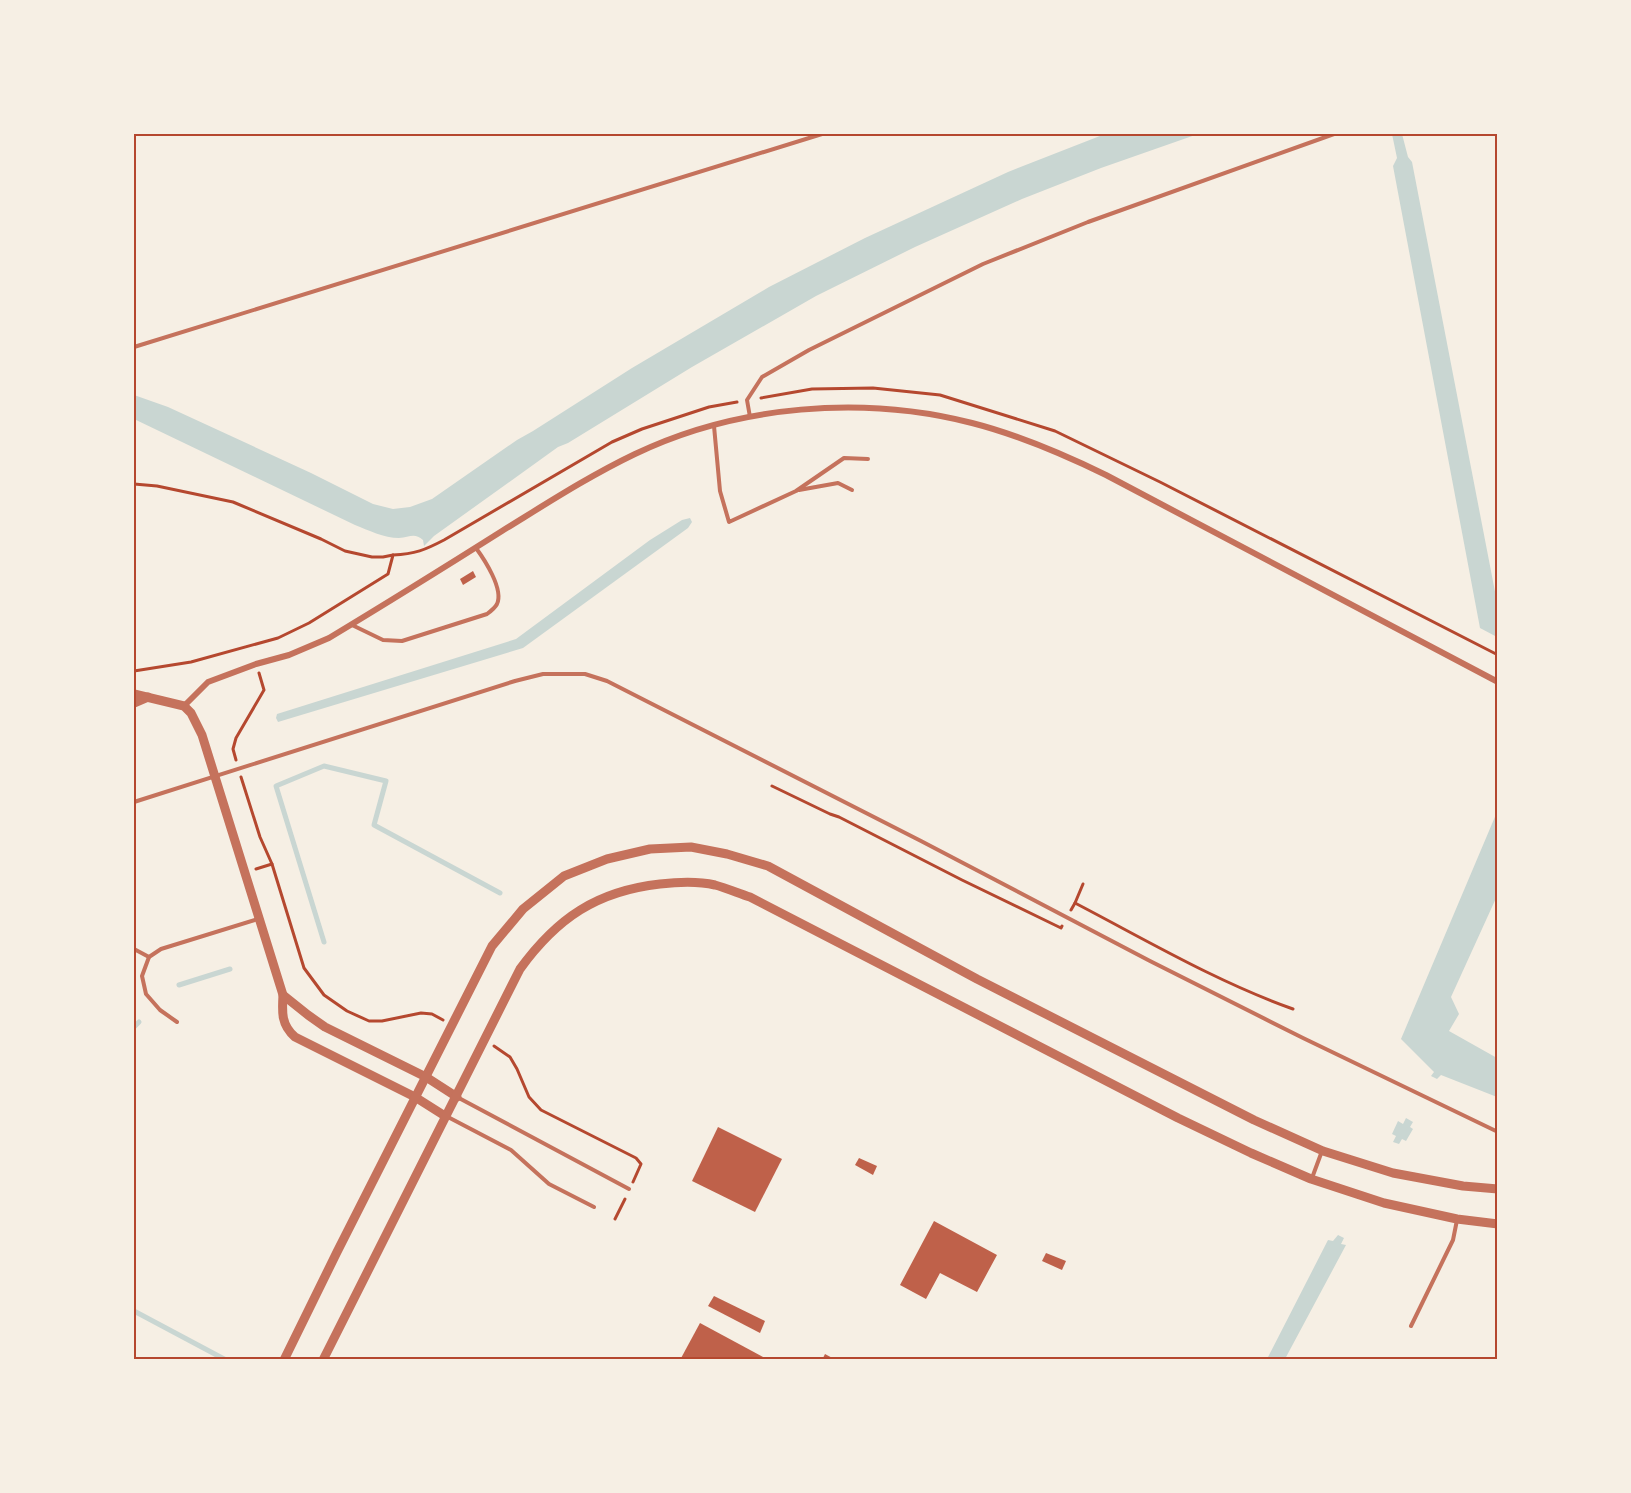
<svg xmlns="http://www.w3.org/2000/svg" width="1631" height="1493" viewBox="0 0 1631 1493" font-family="Overpass,sans-serif">
	<rect width="100%" height="100%" fill="#f6efe4"/>
	<g fill="#c9d6d2">
		<path d="M1105 134H1198L1101 168 1022 199 915 247 816 296 692 367 568 443 558 447 434 536 424 546 423 540C414 532 409 538 399 538 384 538 368 530 355 525L134 419V395L168 407 311 473 373 504 393 509 410 507 432 499 517 440 533 431 632 368 769 287 865 238 1008 172Z"/>
		<path d="M1392 134H1402L1408 157 1412 162 1497 602V637L1480 628 1393 166 1397 158Z"/>
		<path d="M690 518 692 522 688 528 523 648 278 722 276 718 277 714 516 639 650 540 682 520Z"/>
		<path d="M1497 812V896L1451 997 1459 1014 1449 1031 1497 1058V1097L1441 1075 1437 1079 1431 1076 1434 1072 1401 1039Z"/>
		<path d="M1406 1118 1413 1122 1410 1127 1413 1129 1406 1141 1402 1139 1399 1144 1393 1142 1396 1136 1392 1134 1398 1121 1403 1124Z"/>
		<path d="M1338 1235 1344 1238 1341 1244 1346 1245 1285 1359H1267L1328 1240 1333 1241Z"/>
	</g>
	<g fill="none" stroke-linecap="round" stroke-linejoin="round">
		<g stroke="#c9d6d2" stroke-width="5">
			<path d="M324 942 276 786 324 766 386 781 374 825 500 893"/>
			<path d="M179 985 230 969"/>
			<path d="M134 1027 139 1022"/>
			<path d="M134 1311 226 1360"/>
		</g>
	</g>
	<g fill="#bf614a">
		<path d="M473 571 476 577 463 585 460 579Z"/>
		<path d="M718 1127 782 1159 755 1212 692 1181Z"/>
		<path d="M859 1158 877 1166 873 1175 855 1165Z"/>
		<path d="M934 1221 997 1255 977 1292 940 1273 926 1299 900 1285Z"/>
		<path d="M1046 1253 1066 1261 1062 1270 1042 1261Z"/>
		<path d="M714 1296 765 1321 760 1333 708 1306Z"/>
		<path d="M700 1323 765 1358 764 1360H680Z"/>
		<path d="M825 1354 836 1360H822Z"/>
	</g>
	<g fill="none" stroke-linecap="round" stroke-linejoin="round">
		<g stroke="#b5482f" stroke-width="3">
			<path d="M761 398 812 389 873 388 940 395 1055 431 1160 482 1498 655"/>
			<path d="M134 484 157 486 233 502 321 539 345 551 372 557H383L393 555"/>
			<path d="M134 671 191 662 278 638 309 623 388 574 393 555C415 554 425 550 444 540L612 442 642 429 709 407 737 402"/>
			<path d="M236 760 233 749 236 738 264 690 259 673"/>
			<path d="M241 777 260 837 272 864 304 968 324 995 347 1011 369 1021H382L421 1013 432 1014 443 1020"/>
			<path d="M772 786 830 814 839 817 962 880 1061 928 1062 926"/>
			<path d="M256 869 272 864"/>
			<path d="M1075 903 1083 884"/>
			<path d="M1071 910 1075 903C1146 940 1217 982 1293 1009"/>
			<path d="M494 1046 510 1057 517 1069 529 1097 541 1110 636 1158 641 1164 633 1182"/>
			<path d="M615 1219 625 1199"/>
		</g>
		<g stroke="#c5725c" stroke-width="4">
			<path d="M134 347 822 134"/>
			<path d="M750 417 747 400 762 377 809 350 983 264 1088 222 1334 134"/>
			<path d="M714 426 720 491 729 522 796 491 844 458 868 459"/>
			<path d="M799 490 838 483 852 490"/>
			<path d="M352 625 383 640 402 641 487 614C491 611 495 608 497 604 504 589 484 559 476 548"/>
			<path d="M134 802 515 681 543 674H585L607 681 921 841 1150 961 1303 1038 1498 1132"/>
			<path d="M134 949 149 957"/>
			<path d="M177 1022 160 1010 146 994 142 976 149 957 161 949 258 919"/>
			<path d="M457 1097 629 1189"/>
			<path d="M446 1116 511 1150 549 1184 594 1207"/>
			<path d="M1312 1178 1322 1151"/>
			<path d="M1411 1326 1453 1240 1457 1220"/>
		</g>
		<path stroke="#c5725c" stroke-width="6" d="M184 706 208 682 256 664 289 655 329 638C387 603 445 567 502 531 546 504 589 476 635 454 737 405 863 395 972 423 1019 435 1063 454 1106 475L1498 682"/>
		<g stroke="#c5725c" stroke-width="9">
			<path d="M134 694 184 706 191 713 202 735 283 995C282 1012 281 1025 295 1037L415 1097 445 1116"/>
			<path d="M134 703 148 697"/>
			<path d="M283 995 308 1015 325 1027 426 1077 457 1097"/>
			<path d="M284 1360 337 1252 492 946 523 909 564 876 607 859 650 849 691 847 727 854 768 866 977 979 1254 1120 1323 1151 1393 1173 1463 1186 1498 1189"/>
			<path d="M323 1360 520 969C557 918 597 891 660 884 677 882 698 881 715 885 726 888 738 893 750 897L1178 1118 1251 1153 1311 1179 1384 1203 1457 1219 1498 1224"/>
		</g>
	</g>
	<rect width="1631" height="1493" fill="none" stroke="#f6efe4" stroke-width="270"/>
	<rect x="135" y="135" width="1361" height="1223" fill="none" stroke="#b5482f" stroke-width="2"/>
</svg>
